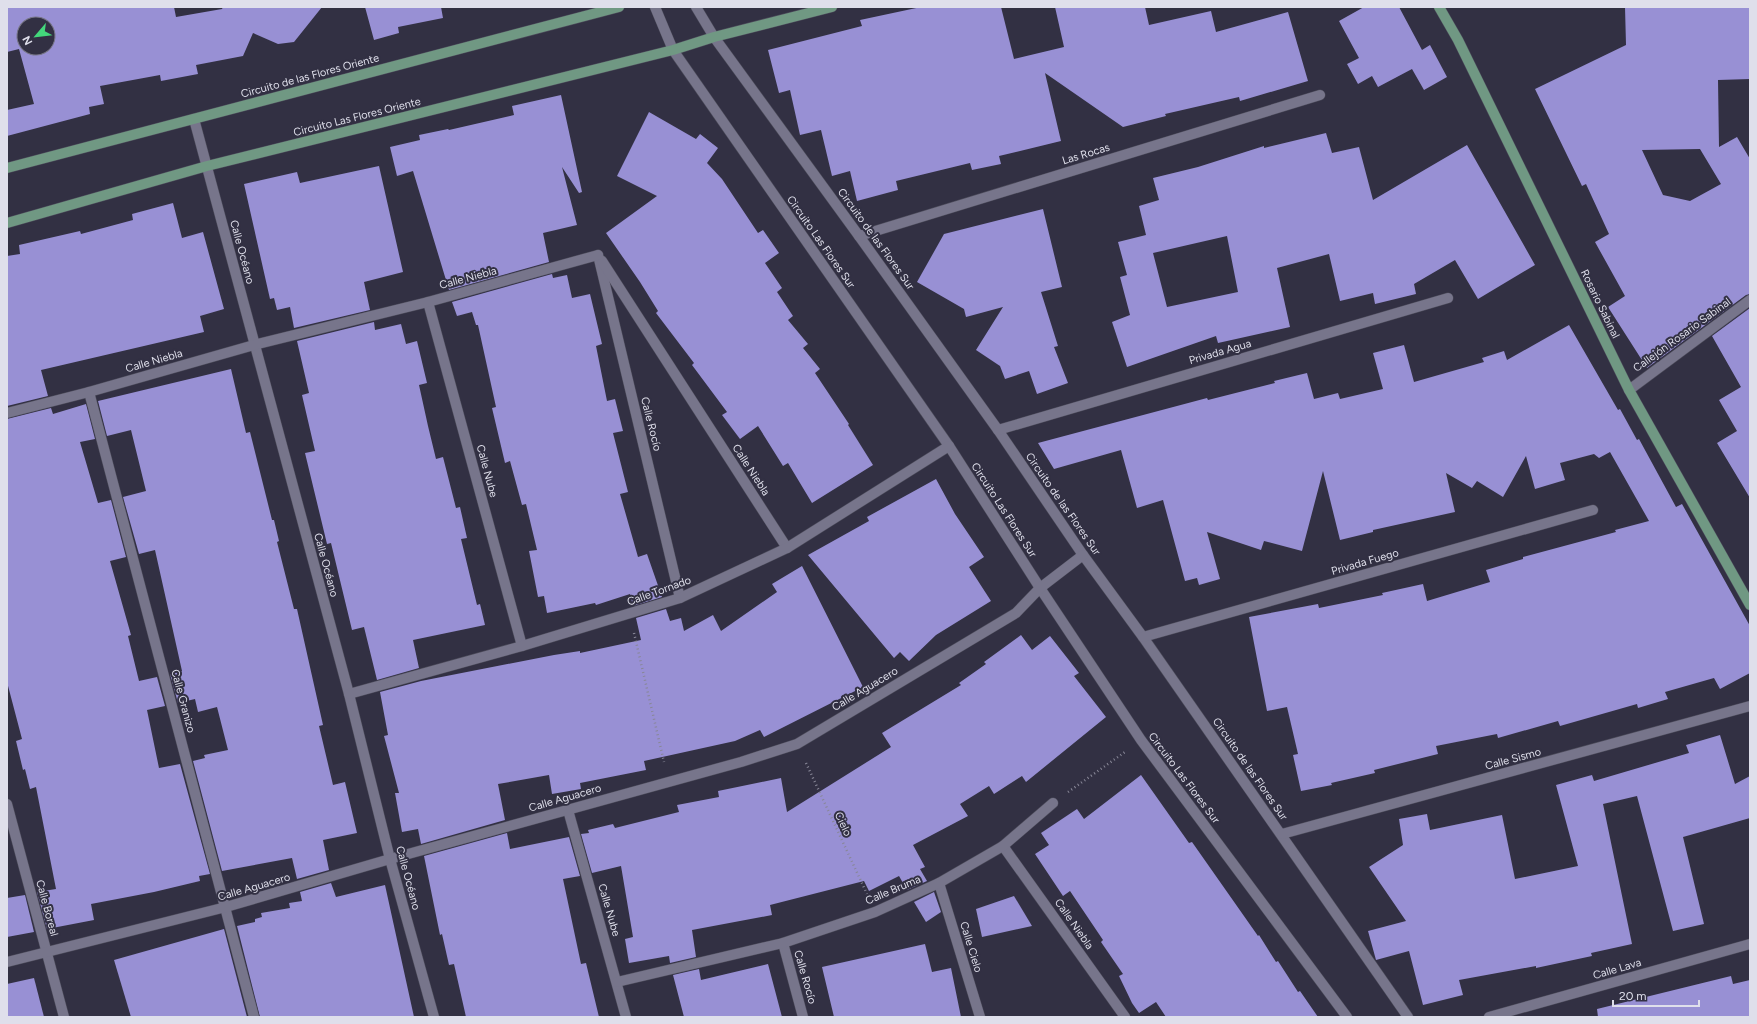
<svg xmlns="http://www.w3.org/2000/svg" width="1757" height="1024" viewBox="0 0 1757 1024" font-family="Figtree,sans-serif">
	<rect width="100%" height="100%" fill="#323043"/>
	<g fill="#9890d4" fill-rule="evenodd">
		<path d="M7 7H174L176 17 222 9 223 7H322L294 42 278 44 253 33 243 56 196 65 198 74 161 81 160 75 100 86 104 104 89 107 90 114 7 136V110L34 104 19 49 7 52ZM24 24H48V48H24Z"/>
		<path d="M365 7H441L443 18 398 27 399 33 374 40Z"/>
		<path d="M921 7H1001L1014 59 1064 47 1055 7H1145L1149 25 1211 11 1216 32 1288 12 1308 81 1240 101 1239 97 1165 114 1166 116 1123 127 1045 73 1061 141 999 156 1001 164 972 170 970 163 896 181 898 190 857 201 850 171 832 176 821 130 800 135 790 90 779 93 768 50 862 26 860 20Z"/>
		<path d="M1364 7H1399L1422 50 1430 45 1447 77 1424 90 1412 69 1378 87 1372 76 1358 84 1347 64 1359 58 1339 21Z"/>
		<path d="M1625 7H1750V79L1718 80 1719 147 1737 137 1750 159V294L1746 295 1647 368 1608 307 1625 296 1595 242 1609 234 1586 184 1582 186 1535 89 1626 45ZM1700 149 1721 184 1690 201 1663 195 1642 150Z"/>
		<path d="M561 95 582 192 579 193 562 167 577 225 543 233 549 262 449 290 413 171 397 176 390 147 420 140 419 135 448 129 449 130 514 115 512 106Z"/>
		<path d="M649 112 696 139 700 134 718 148 707 163 722 179 758 233 763 230 779 253 765 263 782 288 777 292 793 316 788 320 808 344 803 348 820 369 815 373 849 424 848 425 873 465 812 503 788 463 783 466 758 426 740 439 722 415 727 412 692 365 694 363 656 313 658 311 640 282 606 233 657 196 617 176Z"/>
		<path d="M1326 133 1332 153 1359 147 1373 200 1467 145 1535 265 1478 299 1455 260 1414 284 1416 294 1375 304 1373 293 1340 301 1329 254 1277 268 1290 327 1218 343 1216 336 1127 367 1112 322 1130 315 1120 277 1127 275 1118 242 1146 235 1139 206 1159 200 1153 178 1198 167 1264 146V148ZM1227 236 1238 292 1167 307 1153 253Z"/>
		<path d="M379 166 403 272 364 282 370 310 294 328 290 307 277 310 274 298 270 299 244 184 297 172 300 183Z"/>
		<path d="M173 203 182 238 203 232 224 309 200 316 204 332 41 370 48 396 7 406V256L20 254 19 245 80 231 81 234 133 220 132 214Z"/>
		<path d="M1043 209 1062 287 1041 292 1058 346 1054 347 1068 383 1037 394 1029 371 1005 379 1000 366 976 350 1003 307 966 317 964 309 917 282 944 234Z"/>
		<path d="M552 274 553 278 567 275 572 298 590 294 602 344 596 346 607 401 615 399 623 431 613 433 628 492 620 494 638 557 647 554 662 597 633 606 630 594 596 605 595 603 547 613 544 596 538 597 529 551 537 550 526 504 522 505 510 461 505 463 492 408 496 407 478 325H476L472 312 457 316 452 302Z"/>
		<path d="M1750 308V498L1717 443 1737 431 1719 400 1741 387 1712 336Z"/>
		<path d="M374 322 375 330 401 324 406 344 417 341 427 383 419 385 428 426 436 459 443 457 456 508 460 507 467 538 461 539 477 605 480 604 485 625 413 640 419 668 377 680 364 627 352 630 331 543 327 544 305 453 315 451 302 395 309 393 297 341Z"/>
		<path d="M1569 325 1618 410 1620 409 1637 440 1639 439 1676 507 1682 504 1750 626V673L1720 689 1714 678 1665 692 1668 699 1638 708 1637 704 1560 726 1558 721 1498 738 1497 734 1436 746 1438 754 1374 770 1375 773 1331 783 1332 785 1301 791 1293 755 1298 754 1287 707 1267 711 1249 617 1318 604 1319 608 1383 595 1382 593 1423 584 1427 601 1490 582 1486 570 1523 559V557L1616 532 1615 530 1649 521 1610 452 1599 458 1594 454 1560 463 1565 480 1535 489 1526 456 1503 497 1477 481 1472 488 1446 473 1455 512 1373 530V532L1340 540 1323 471 1302 551 1264 541 1261 550 1207 532 1220 579 1199 585 1197 578 1185 581 1163 500 1137 508 1121 450 1054 469 1038 443 1207 398 1208 400 1275 383 1274 381 1307 373 1314 399 1338 393 1340 399 1383 389 1373 353 1404 345 1414 382 1484 362 1482 358 1504 351 1507 360Z"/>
		<path d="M231 369 246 433 250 432 272 520H274L279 541 277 542 294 609H297L323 725 319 726 333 785 345 782 357 833 323 840 329 870 297 879 292 858 222 871 193 761 205 758 204 755 228 750 217 707 198 712 195 699 178 703 170 674 182 671 155 550 139 554 123 497 146 491 131 430 107 436 98 401Z"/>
		<path d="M86 404 95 439 80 442 98 503 111 500 126 557 110 561 131 635 128 636 139 681 157 677 165 706 147 710 159 768 180 764 210 874 199 876 200 881 154 892 91 904 94 920 47 929 37 892 56 889 36 787 30 789 25 769 23 770 16 741 22 739 7 682V419L51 408 53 414Z"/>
		<path d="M936 479 955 514 984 557 969 567 991 601 936 635 909 661 900 652 894 658 808 555 869 521 867 517Z"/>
		<path d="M802 566 863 687 764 737 760 730 735 741 644 761 646 770 580 783 581 789 552 794 549 775 498 784 505 820 421 844 418 829 402 832 395 793H399L384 736 388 735 380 692 421 681 554 655 580 651V653L641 640 636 618 666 609 670 621 681 618 684 631 713 615 721 631 777 592 772 584Z"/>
		<path d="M1021 635 1032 650 1050 636 1079 673 1074 676 1106 717 1026 782 1022 776 994 794 989 786 960 804 968 816 913 845 925 867 920 869 927 881 907 890 899 876 869 891 864 881 770 905 772 915 692 930 696 957 670 963 669 956 629 963 625 939 633 937 621 866 592 873 581 834 589 833 588 830 613 824 615 828 679 812 677 805 719 797 718 791 781 778 787 812 891 747 882 733 961 685 959 683 986 664 984 662Z"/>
		<path d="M1720 735 1735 784 1750 776V818L1683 837 1704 924 1673 931 1637 796 1603 804 1632 944 1591 953 1592 956 1536 968V966L1459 980 1463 995 1423 1005 1409 951 1376 960 1368 931 1406 921 1369 867 1403 845 1399 819 1427 814 1430 830 1502 815 1515 879 1578 866 1556 785 1592 775 1594 781 1689 753 1686 745Z"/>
		<path d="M1141 775 1189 843 1192 842 1258 936 1259 935 1276 962 1278 961 1298 992 1300 991 1318 1017H1166L1156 1002 1139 1013 1132 1003 1119 976 1123 974 1101 942 1103 940 1070 891 1063 896 1035 854 1049 845 1041 833 1077 809 1084 819Z"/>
		<path d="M507 833 510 849 569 837 580 876 563 879 581 964 586 963 599 1017H466L454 964 449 965 442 934 440 935 424 856Z"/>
		<path d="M331 883 336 897 385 885 414 1017H260L237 926 255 922V919L262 917 261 913 290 908 289 903 302 901 300 892Z"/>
		<path d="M934 892 941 912 926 922 914 902Z"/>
		<path d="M25 895 34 932 7 937V898Z"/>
		<path d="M1014 896 1032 926 982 937 976 909Z"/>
		<path d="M224 929 247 1017H131L114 960Z"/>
		<path d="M925 944 932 972 951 968 961 1017H834L822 967Z"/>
		<path d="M768 964 782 1017H684L673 975 699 969 701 980Z"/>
		<path d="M1731 976 1733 984 1750 980V1017H1598L1597 1009Z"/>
		<path d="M34 978 44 1017H7V984Z"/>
	</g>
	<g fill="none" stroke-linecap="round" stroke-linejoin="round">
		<g stroke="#4d4c5b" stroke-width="11">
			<g id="minor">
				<path d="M655 7 673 50 949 446 1040 588 1141 740 1347 1017"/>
				<path d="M696 7 714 37 859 236 998 430 1083 555 1143 637 1408 1017"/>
				<path d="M194 119 349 694 390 859 434 1017"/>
				<path d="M859 236 1320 95"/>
				<path d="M598 255 680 598"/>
				<path d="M602 261 787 548"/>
				<path d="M428 302 522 646"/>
				<path d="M1629 390 1750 300"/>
				<path d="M89 392 254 1017"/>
				<path d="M7 413 89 392 254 345 428 302 598 255"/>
				<path d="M998 430 1448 298"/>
				<path d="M1143 637 1593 510"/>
				<path d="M349 694 522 646 680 598 787 548 949 446"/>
				<path d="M7 804 64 1017"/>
				<path d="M568 810 626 1017"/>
				<path d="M1282 834 1750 706"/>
				<path d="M1003 846 1125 1017"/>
				<path d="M939 883 980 1017"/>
				<path d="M783 943 803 1017"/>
				<path d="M7 962 226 907 390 859 741 762 797 744 1016 613 1040 588 1083 555"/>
				<path d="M617 982 783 943 875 912 939 883 1003 846 1053 803"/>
				<path d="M1489 1017 1750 944"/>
			</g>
		</g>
		<g stroke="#4d4c5b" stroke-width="11">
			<g id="major">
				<path d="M1439 7 1458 40 1629 390 1750 605"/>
				<path d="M7 168 619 7"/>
				<path d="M7 223 207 166 673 50 714 37 832 7"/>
			</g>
		</g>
		<g stroke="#888797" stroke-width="2.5" stroke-dasharray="1 3" stroke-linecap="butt">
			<path d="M634 633 664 762"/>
			<path d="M806 763 867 894"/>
			<path d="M1068 792 1125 752"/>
		</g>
		<use href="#minor" stroke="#77758b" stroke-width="10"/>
		<use href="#major" stroke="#709883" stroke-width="10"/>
	</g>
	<g text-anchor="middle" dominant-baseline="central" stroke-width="4" stroke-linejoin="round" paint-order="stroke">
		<g font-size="11" fill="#dfdfeb" stroke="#323043">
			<text transform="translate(310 76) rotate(-15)">Circuito de las Flores Oriente</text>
			<text transform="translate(357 117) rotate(-14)">Circuito Las Flores Oriente</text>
			<text transform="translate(1086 154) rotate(-17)">Las Rocas</text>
			<text transform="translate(876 239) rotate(54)">Circuito de las Flores Sur</text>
			<text transform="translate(821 242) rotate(55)">Circuito Las Flores Sur</text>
			<text transform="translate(242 252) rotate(75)">Calle Océano</text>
			<text transform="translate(468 278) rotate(-15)">Calle Niebla</text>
			<text transform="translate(1600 304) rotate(64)">Rosario Sabinal</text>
			<text transform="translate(1682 335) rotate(-36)">Callejón Rosario Sabinal</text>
			<text transform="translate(1220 352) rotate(-16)">Privada Agua</text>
			<text transform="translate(154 361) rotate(-16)">Calle Niebla</text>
			<text transform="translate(651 424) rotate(76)">Calle Rocío</text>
			<text transform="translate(751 470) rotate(57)">Calle Niebla</text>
			<text transform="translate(487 471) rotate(75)">Calle Nube</text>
			<text transform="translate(1063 504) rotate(55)">Circuito de las Flores Sur</text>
			<text transform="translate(1004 510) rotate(57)">Circuito Las Flores Sur</text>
			<text transform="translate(1365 562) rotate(-16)">Privada Fuego</text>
			<text transform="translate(326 565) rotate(75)">Calle Océano</text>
			<text transform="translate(659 591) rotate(-20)">Calle Tornado</text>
			<text transform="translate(865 689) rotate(-31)">Calle Aguacero</text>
			<text transform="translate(183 701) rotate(75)">Calle Granizo</text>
			<text transform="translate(1513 759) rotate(-15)">Calle Sismo</text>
			<text transform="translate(1250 769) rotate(55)">Circuito de las Flores Sur</text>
			<text transform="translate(1184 778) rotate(53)">Circuito Las Flores Sur</text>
			<text transform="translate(565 798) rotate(-16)">Calle Aguacero</text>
			<text transform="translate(843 824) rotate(65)">Cielo</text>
			<text transform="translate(408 878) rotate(75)">Calle Océano</text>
			<text transform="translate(254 887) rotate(-16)">Calle Aguacero</text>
			<text transform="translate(893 890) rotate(-23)">Calle Bruma</text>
			<text transform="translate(47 908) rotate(75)">Calle Boreal</text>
			<text transform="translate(609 910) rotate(74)">Calle Nube</text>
			<text transform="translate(1074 924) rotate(55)">Calle Niebla</text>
			<text transform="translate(971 947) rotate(73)">Calle Cielo</text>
			<text transform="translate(1617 969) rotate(-16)">Calle Lava</text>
			<text transform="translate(805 977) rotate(74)">Calle Rocío</text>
		</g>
	</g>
	<rect width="1757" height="1024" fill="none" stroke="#dfdfeb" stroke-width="16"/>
	<g transform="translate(36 36) rotate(242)"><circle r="19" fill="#323043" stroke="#777686"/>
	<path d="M0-3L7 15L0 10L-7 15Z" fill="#43d77b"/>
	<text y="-6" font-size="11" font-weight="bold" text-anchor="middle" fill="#dfdfeb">N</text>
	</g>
	<path d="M1613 1000v6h86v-6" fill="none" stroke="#dfdfeb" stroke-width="2"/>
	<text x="1619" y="1000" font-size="12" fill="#dfdfeb" stroke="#323043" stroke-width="3" paint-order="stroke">20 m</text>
</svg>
